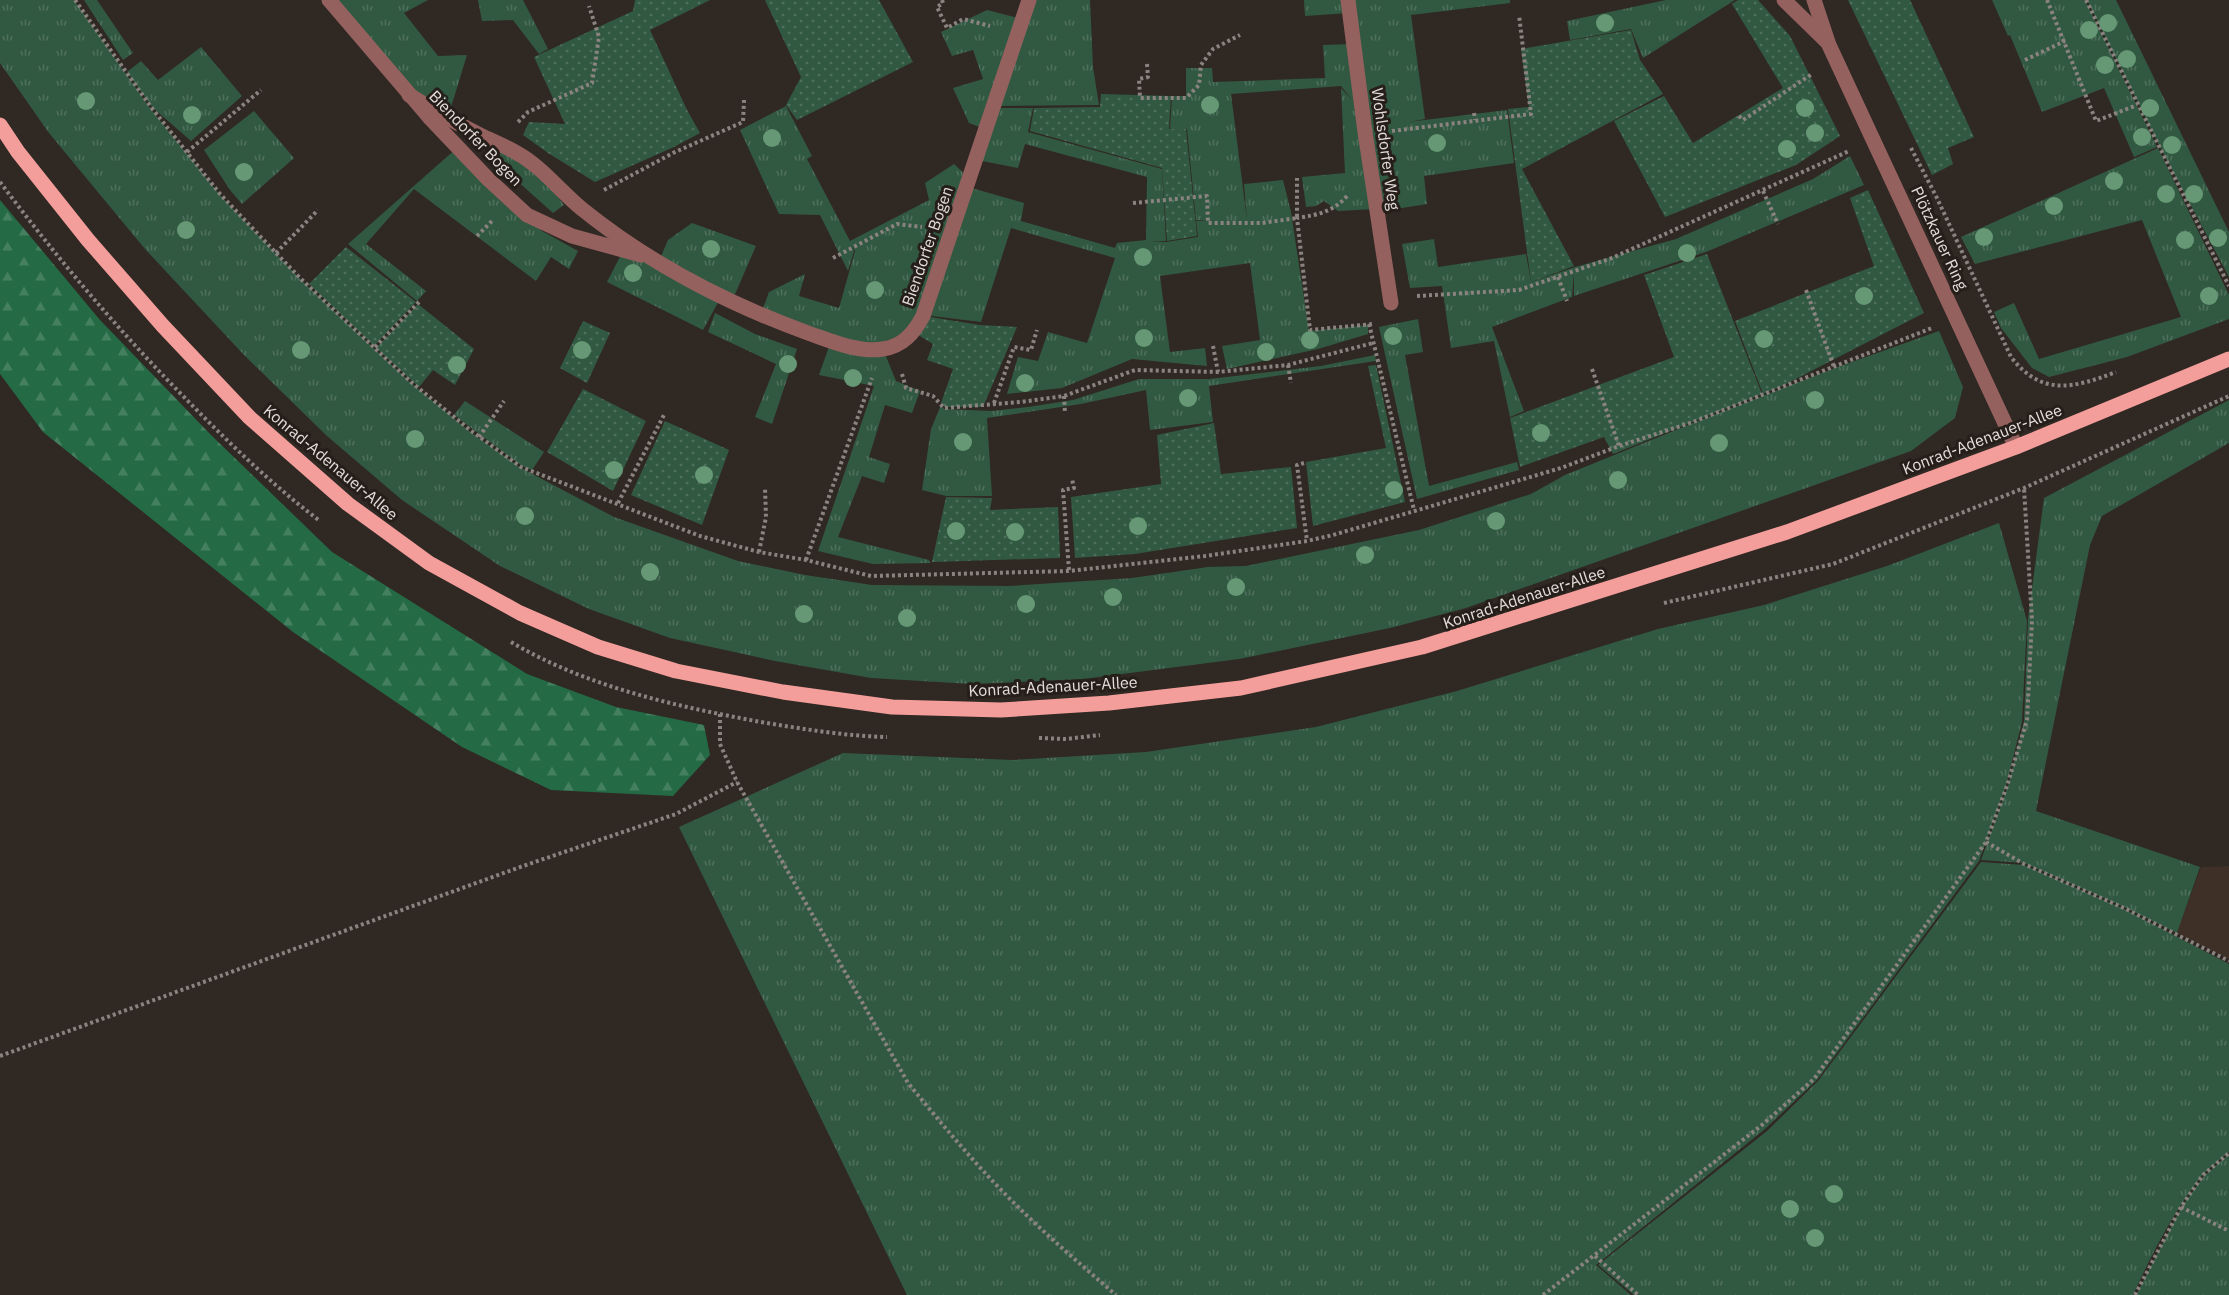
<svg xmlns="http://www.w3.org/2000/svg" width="2229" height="1295" viewBox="0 0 2229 1295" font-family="'IBM Plex Sans',sans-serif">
	<defs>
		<pattern id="grass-tufts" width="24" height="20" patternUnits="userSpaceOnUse" patternTransform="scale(1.5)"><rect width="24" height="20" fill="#315941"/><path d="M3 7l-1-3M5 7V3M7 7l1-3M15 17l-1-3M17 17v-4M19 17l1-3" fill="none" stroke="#4f705c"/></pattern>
		<pattern id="forest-firs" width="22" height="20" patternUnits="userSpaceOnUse" patternTransform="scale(1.5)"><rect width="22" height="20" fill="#246a45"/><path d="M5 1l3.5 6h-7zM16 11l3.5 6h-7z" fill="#447f5f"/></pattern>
		<pattern id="garden-dots" width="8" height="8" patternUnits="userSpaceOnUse" patternTransform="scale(1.5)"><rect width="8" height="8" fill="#315941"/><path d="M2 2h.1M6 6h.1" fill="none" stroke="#4f705c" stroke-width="1.8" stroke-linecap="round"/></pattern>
	</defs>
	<rect width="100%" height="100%" fill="#302823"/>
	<path fill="#3e3027" d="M2229 866V959L2177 933 2201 867Z"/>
	<g fill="url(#grass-tufts)">
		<path d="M0 0H74L150 108 220 195 301 280 411 383 469 431 521 468 614 517 738 561 805 575 872 585 1010 586 1132 578 1208 567 1246 566 1419 530 1531 494 1565 475 1693 423 1835 368 1939 331 1963 387 1955 418 1911 451 1466 608 1390 628 1239 659 1083 679 972 684 871 678 775 661 670 638 589 609 500 566 402 500 327 436 244 355 145 249 49 133 0 63Z"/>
		<path d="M84 0H97L133 53 123 60Z"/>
		<path d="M330 0H428L404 13 438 56 467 55 448 117 410 94Z"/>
		<path d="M478 0H523L548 49 539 54 513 20 482 21Z"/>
		<path d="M1030 0H1090L1093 67 1099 105 995 106Z"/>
		<path d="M1304 0H1347L1349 13 1305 16Z"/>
		<path d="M1348 0H1510V3L1411 15 1425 119 1408 122 1507 110 1514 163 1424 176 1427 204 1377 212Z"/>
		<path d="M1666 0H1735L1643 58 1631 29 1570 40 1567 21Z"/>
		<path d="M1992 0H2085L2157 147 2134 157 2104 88 2042 112 2010 35 2008 36Z"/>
		<path d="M2087 0H2116L2229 232V277L2160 147Z"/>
		<path d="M987 10 1022 19 985 129 969 123 953 88 983 79 973 50 952 56 941 32Z"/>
		<path d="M1353 44 1375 209 1338 211 1324 201 1316 206 1306 207 1302 177 1345 173 1341 88 1353 101 1341 86 1231 94 1247 220 1244 184 1283 180 1291 212 1309 331 1368 325V334L1318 349 1227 369 1222 346 1260 340 1250 263 1160 276 1158 261 1170 352 1205 348 1207 366 1132 359 1062 388 1007 394 1018 357 1038 361 1048 332 1087 343 1115 258 1011 228 981 322 924 315 968 187 1024 203 1021 221 1115 248 1117 243 1146 240 1147 177 1025 144 1018 168 977 160 994 108H1033L1028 132 1162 169 1166 241H1150L1166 242 1198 237 1196 221H1209L1196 220 1187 129H1170L1172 96H1186V68H1212L1213 82 1325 78 1323 45Z"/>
		<path d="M201 47 242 96 191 141 152 107 127 72 141 61 158 80Z"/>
		<path d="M786 106 812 156 807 159 850 241 929 200 925 183 954 164 969 178 958 209 946 205 958 210 913 332 863 349 761 314 769 292 805 274 799 296 839 308 855 251 852 245 854 251 848 271 820 215 779 214 740 130Z"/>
		<path d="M254 111 294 158 242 204 230 190 204 150Z"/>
		<path d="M457 148 542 231 578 251 569 269 551 257 536 281 414 189 366 244 426 291 417 301 348 244Z"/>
		<path d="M2158 148 2229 295V319L2127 357 2049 377 2032 368 2001 328 1994 312 2014 303 2039 359 2181 317 2142 220 1975 264 1961 237Z"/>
		<path d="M498 150C526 165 545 179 564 205L553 213 505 170Z"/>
		<path d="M1850 156 1864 185 1706 252 1574 296V272L1572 297 1492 327 1524 411 1510 417 1494 341 1451 348 1442 286 1410 288 1402 244 1434 239 1438 267 1526 254 1531 282 1575 267 1676 239 1813 179Z"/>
		<path d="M692 223 756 246 732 301 659 261 668 240Z"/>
		<path d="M623 251 721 297 703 330 607 282Z"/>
		<path d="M715 313 755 334 797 349 772 424 755 417 776 364 708 332Z"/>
		<path d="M1418 319 1423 352 1405 355 1429 486 1517 462 1519 470 1417 499 1379 327Z"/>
		<path d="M831 341 883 349 896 381 920 391 912 413 885 405 869 457 890 464 884 483 862 476 838 537 929 560 930 563 873 564 818 551 874 386 819 375Z"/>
		<path d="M1375 355 1376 361 1209 386 1213 422 1150 430 1146 390 1081 404 987 418 992 496H946L922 490 931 429 941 405 944 409 992 411 1028 407 1073 400 1139 379H1209L1321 366Z"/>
		<path d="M2229 400V443L2102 516 2090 545 2036 811 2200 867 2177 933 2124 907 2024 863 1981 860 2008 786 2024 721 2028 619 2044 498Z"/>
		<path d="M465 401 544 452 532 470 522 466 454 415Z"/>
		<path d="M1999 523 2027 621 2022 722 2006 786 1979 861 1817 1080 1765 1129 1596 1265 1631 1295H907L679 827 843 753 1013 760 1146 752 1316 727 1457 691 1658 629 1764 605 1887 566Z"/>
		<path d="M1981 862 2024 865 2124 909 2229 964V1152C2220 1160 2209 1168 2201 1177 2173 1212 2152 1254 2133 1295H1634L1598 1265 1767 1131 1818 1081Z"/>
		<path d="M2229 1154V1295H2136L2182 1206 2204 1176Z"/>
	</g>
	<path fill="url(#forest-firs)" d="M0 200 100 320 210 434 332 552 527 674 616 707 704 725 710 755 673 796 551 790 462 747 293 632 43 432 0 374Z"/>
	<g fill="url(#garden-dots)">
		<path d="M635 0H710L650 30 687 110 700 133 674 147 595 182 548 153 523 135 529 122 565 124 534 57 633 11Z"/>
		<path d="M765 0H879L913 62 797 120 786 105 801 77Z"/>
		<path d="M1738 0H1758L1790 36 1840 136 1796 165 1665 217 1614 121 1664 96 1693 143 1783 88 1732 4Z"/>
		<path d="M1848 0H1910L1974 137 1948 148 1953 164 1932 175Z"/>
		<path d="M1631 30 1640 60 1663 94 1522 169 1574 266 1531 282 1508 109 1529 107 1521 49Z"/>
		<path d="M1101 94 1171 96 1169 129H1186L1197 236 1167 241 1162 168 1030 131 1034 108 1100 107Z"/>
		<path d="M1868 190 1924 313 1786 384 1763 394 1735 321 1874 266 1850 198Z"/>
		<path d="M346 247 416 302 374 346 309 284Z"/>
		<path d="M1707 254 1762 394 1613 454 1604 437 1520 467 1510 418 1674 357 1644 275Z"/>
		<path d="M418 304 474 349 455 385 433 370 419 387 376 348Z"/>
		<path d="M924 316 980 325 1017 327 983 407H945L941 403 953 369 927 360 933 344 915 333Z"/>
		<path d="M583 321 610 333 587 383 560 368Z"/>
		<path d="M1376 365 1405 502 1313 526 1306 462 1386 448 1368 366Z"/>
		<path d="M583 389 646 421 613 491 547 452Z"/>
		<path d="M665 421 729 450 702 525 631 495Z"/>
		<path d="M1214 423 1221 474 1291 467 1297 528 1135 554 1075 558 1071 497 1161 484 1157 435Z"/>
		<path d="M946 497 992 498 990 510 1058 507 1060 558 932 562Z"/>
	</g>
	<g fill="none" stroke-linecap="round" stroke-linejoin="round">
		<g stroke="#8a837f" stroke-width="4" stroke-dasharray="3 3" stroke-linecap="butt">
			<path d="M75 0 151 107 220 194 276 253 301 279 411 382 470 430 521 467 700 536 759 552 806 560 871 576 1069 571 1205 556 1307 541 1333 535 1561 468 1619 446 1693 422 1932 328"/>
			<path d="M942 0 943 3 937 7 947 28 963 19 990 26"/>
			<path d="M2047 0 2096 121 2137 105"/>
			<path d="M2086 0 2229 286"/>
			<path d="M2025 60 2065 41"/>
			<path d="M1147 64 1148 77 1139 79 1140 98H1186L1199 85 1201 65 1213 49 1240 35"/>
			<path d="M1474 113 1475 120"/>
			<path d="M1739 116 1743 120 1812 74"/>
			<path d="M518 122 528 112 592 83 599 37 589 6"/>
			<path d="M1392 131 1531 114 1519 15"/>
			<path d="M1911 148 1936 196 2011 357C2042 397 2074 388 2116 372"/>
			<path d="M187 152 261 90"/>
			<path d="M0 182C57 258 118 330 185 398 227 441 271 484 320 521"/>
			<path d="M604 190 673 153 743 122 744 100"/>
			<path d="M1763 191 1778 224"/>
			<path d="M1347 196C1333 212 1317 215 1297 218L1310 330 1373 324"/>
			<path d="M1133 203 1207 196 1208 223H1262L1297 218V178"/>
			<path d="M477 236 492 221"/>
			<path d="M276 253 318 210"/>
			<path d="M833 258 897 224 922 227"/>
			<path d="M1558 277 1567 301"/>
			<path d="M1806 290 1834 367"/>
			<path d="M1417 296 1519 290 1612 258 1849 151"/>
			<path d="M1369 324 1414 510"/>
			<path d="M1213 346 1218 372"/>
			<path d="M375 347 419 302"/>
			<path d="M1288 365 1291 383"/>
			<path d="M1592 369 1619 446"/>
			<path d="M902 374 906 388 933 396 944 408 1021 402 1064 396 1135 370 1218 372 1288 365 1373 343"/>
			<path d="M1064 396 1065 413"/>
			<path d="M994 403 1014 347 1031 350 1037 330"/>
			<path d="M479 437 504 401"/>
			<path d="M1304 463 1297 465 1307 541"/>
			<path d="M618 503 665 413"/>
			<path d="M759 552 766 517 765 488"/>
			<path d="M806 560 872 378"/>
			<path d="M1069 570 1063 490 1074 488 1072 479"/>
			<path d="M1664 603 1833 564 2024 488 2229 396"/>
			<path d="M511 642C587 687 675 706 761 722 803 729 845 736 887 737"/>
			<path d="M720 714V744L737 782 908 1083C941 1123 974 1163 1011 1200 1044 1233 1080 1264 1116 1295"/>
			<path d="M1039 738 1066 739 1100 735"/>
			<path d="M1986 842 2024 864 2124 908 2229 961"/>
			<path d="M0 1056 523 866 676 814 737 782"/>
			<path d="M2181 1207 2229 1231"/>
			<path d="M1595 1256 1638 1295"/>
			<path d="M1543 1295 1762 1125 1814 1079 1986 842 2007 786 2027 720 2032 620 2024 488"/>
			<path d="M2135 1295 2181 1207 2203 1175 2229 1153"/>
		</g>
		<g stroke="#95615f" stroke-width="15">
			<path d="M329 0 429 117 488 179 527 215 572 236 641 255"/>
			<path d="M1348 0 1365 132 1391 303"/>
			<path d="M1784 0 1827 42"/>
			<path d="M1814 0 1829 45 2016 447"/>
			<path d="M409 95C432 109 456 123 480 135 492 141 505 146 517 153 542 167 560 191 582 209 649 263 728 304 808 333 831 341 858 353 883 349 903 346 914 333 923 316L1029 0"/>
		</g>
		<path stroke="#f49e9b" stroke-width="15" d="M0 125 18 152 88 240 163 326 249 417 348 504 429 563 520 613 598 647 676 671 783 692 892 707 1001 710 1109 703 1241 688 1422 647 1787 532 2016 447 2229 359"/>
	</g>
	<g fill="#669876">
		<circle cx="1605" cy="23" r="9"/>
		<circle cx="2108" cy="23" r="9"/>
		<circle cx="2089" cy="30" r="9"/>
		<circle cx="2127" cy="59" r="9"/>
		<circle cx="2105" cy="65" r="9"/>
		<circle cx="86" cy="101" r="9"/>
		<circle cx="1210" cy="105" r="9"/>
		<circle cx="1805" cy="108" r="9"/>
		<circle cx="2150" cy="108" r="9"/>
		<circle cx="192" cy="115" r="9"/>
		<circle cx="1815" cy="133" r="9"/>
		<circle cx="2142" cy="137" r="9"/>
		<circle cx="772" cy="138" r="9"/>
		<circle cx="1437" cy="143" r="9"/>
		<circle cx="2172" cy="145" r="9"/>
		<circle cx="1787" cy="149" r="9"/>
		<circle cx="244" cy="172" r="9"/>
		<circle cx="2114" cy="181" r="9"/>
		<circle cx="2166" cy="194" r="9"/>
		<circle cx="2194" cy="194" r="9"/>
		<circle cx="2054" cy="206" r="9"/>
		<circle cx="186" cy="230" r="9"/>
		<circle cx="1984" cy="237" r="9"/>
		<circle cx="2218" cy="238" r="9"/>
		<circle cx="2185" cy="240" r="9"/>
		<circle cx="711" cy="249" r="9"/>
		<circle cx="1687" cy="253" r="9"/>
		<circle cx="1143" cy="257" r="9"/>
		<circle cx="633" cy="273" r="9"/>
		<circle cx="875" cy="290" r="9"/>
		<circle cx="1864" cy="296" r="9"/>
		<circle cx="2209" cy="296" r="9"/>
		<circle cx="1393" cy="336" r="9"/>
		<circle cx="1144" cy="338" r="9"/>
		<circle cx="1764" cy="339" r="9"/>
		<circle cx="1310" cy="340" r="9"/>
		<circle cx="301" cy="350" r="9"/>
		<circle cx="582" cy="350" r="9"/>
		<circle cx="1266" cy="352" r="9"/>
		<circle cx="788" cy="364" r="9"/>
		<circle cx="457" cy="365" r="9"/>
		<circle cx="853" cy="378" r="9"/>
		<circle cx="1025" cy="383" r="9"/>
		<circle cx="1188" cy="398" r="9"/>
		<circle cx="1815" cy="400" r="9"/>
		<circle cx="1541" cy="433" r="9"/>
		<circle cx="415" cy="439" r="9"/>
		<circle cx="963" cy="442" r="9"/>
		<circle cx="1719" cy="443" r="9"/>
		<circle cx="614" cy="470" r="9"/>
		<circle cx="704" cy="475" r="9"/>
		<circle cx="1618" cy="480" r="9"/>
		<circle cx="1394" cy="490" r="9"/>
		<circle cx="525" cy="516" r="9"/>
		<circle cx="1496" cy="521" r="9"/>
		<circle cx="1138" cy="526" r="9"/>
		<circle cx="956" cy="531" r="9"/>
		<circle cx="1015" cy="532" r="9"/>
		<circle cx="1365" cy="555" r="9"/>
		<circle cx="650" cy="572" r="9"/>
		<circle cx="1236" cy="587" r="9"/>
		<circle cx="1113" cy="597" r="9"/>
		<circle cx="1026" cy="604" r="9"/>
		<circle cx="804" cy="614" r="9"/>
		<circle cx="907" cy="618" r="9"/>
		<circle cx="1834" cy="1194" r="9"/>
		<circle cx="1790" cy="1209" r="9"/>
		<circle cx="1815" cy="1238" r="9"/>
	</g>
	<g text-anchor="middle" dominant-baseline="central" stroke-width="6" stroke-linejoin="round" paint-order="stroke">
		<g font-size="16" fill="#e4dedb" stroke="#261e19">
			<text transform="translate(476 138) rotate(46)">Biendorfer Bogen</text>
			<text transform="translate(1386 149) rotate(82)">Wohlsdorfer Weg</text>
			<text transform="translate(1940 238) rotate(65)">Plötzkauer Ring</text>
			<text transform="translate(927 246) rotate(-71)">Biendorfer Bogen</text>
			<text transform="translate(1982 439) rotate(-21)">Konrad-Adenauer-Allee</text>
			<text transform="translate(331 462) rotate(40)">Konrad-Adenauer-Allee</text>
			<text transform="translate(1524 597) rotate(-18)">Konrad-Adenauer-Allee</text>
			<text transform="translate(1053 686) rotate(-3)">Konrad-Adenauer-Allee</text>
		</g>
	</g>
</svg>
